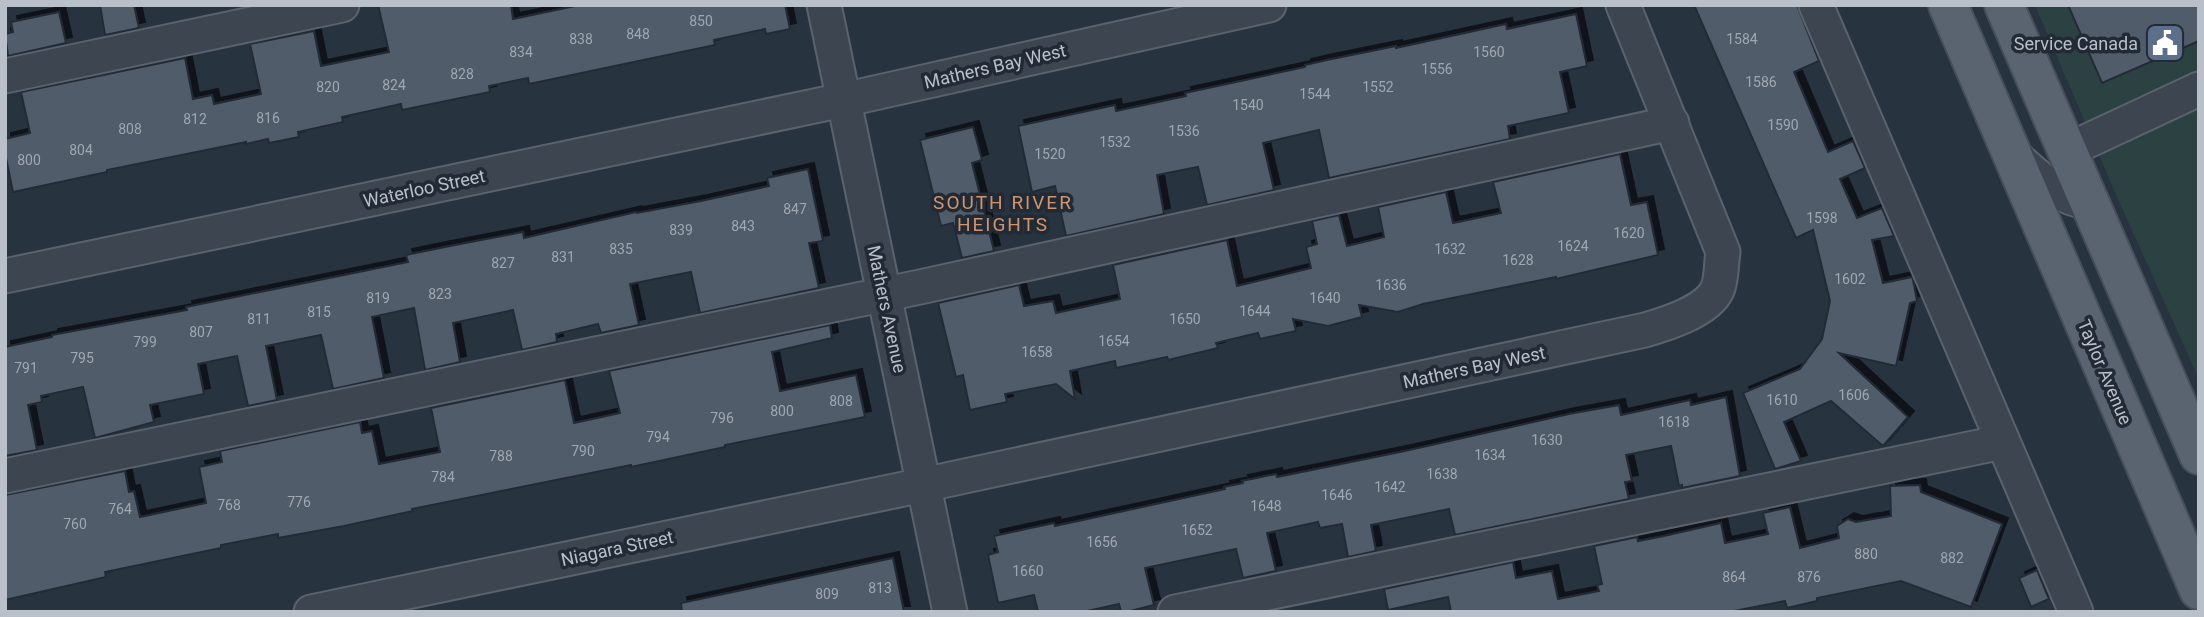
<svg xmlns="http://www.w3.org/2000/svg" width="2204" height="617" viewBox="0 0 2204 617" font-family="Roboto,sans-serif">
	<defs>
		<filter id="shadow"><feDropShadow dx="6" dy="-6" stdDeviation="0" flood-color="#0009"/></filter>
	</defs>
	<rect width="100%" height="100%" fill="#283340"/>
	<path fill="#2b4142" d="M2035 5H2199V379L2117 197Z"/>
	<g fill="#515c6a" stroke="#232c37" stroke-width="2" filter="url(#shadow)">
		<path d="M100 5H134L139 28 105 35Z"/>
		<path d="M378 5H511L513 19 580 5H785L790 29 766 34 765 29 714 40 715 45 529 84 528 78 489 86 490 92 402 110 401 104 342 117 343 122 298 132 299 137 269 143 268 139 246 144V142L107 170V172L13 192 5 153V139L30 133 21 92 185 58 193 99 212 95 214 104 261 94 250 44 314 31 321 66 389 52Z"/>
		<path d="M1694 5H1797L1819 61 1794 72 1828 152 1853 141 1865 168 1840 179 1857 218 1882 208 1894 236 1872 240 1883 283 1912 277 1913 280 1917 301 1910 303 1896 366 1839 353 1908 417 1883 446 1831 401 1784 422 1801 461 1775 469 1743 393 1800 369 1822 339 1830 301 1813 230 1796 238Z"/>
		<path d="M2068 5H2199V41L2102 83Z"/>
		<path d="M59 12 66 43 8 56 5 34 13 32 11 22Z"/>
		<path d="M1576 14 1587 66 1560 72 1569 113 1508 126 1510 139 1329 178 1319 130 1263 143 1274 190 1207 205 1198 167 1157 175 1164 214 1066 236 1055 186 1032 192 1018 126 1115 105 1116 111 1186 96 1185 93 1305 67V65L1327 60 1396 46V48L1506 24 1507 29Z"/>
		<path d="M973 127 982 160 972 163 994 251 962 258 953 223 941 226 920 140Z"/>
		<path d="M1620 154 1631 205 1647 202 1658 255 1556 279V277L1423 304 1398 312 1359 305 1362 317 1328 326 1293 319 1296 331 1260 339 1258 333 1216 343 1218 348 1168 360 1167 357 1116 368 1115 361 1070 371 1075 399 1056 384 1005 394 1007 402 970 410 963 375 956 377 938 303 1019 285 1024 306 1053 301 1056 313 1120 299 1113 265 1227 240 1237 286 1311 268 1306 247 1317 244 1312 221 1339 215 1347 246 1384 237 1378 207 1446 192 1453 223 1501 213 1493 182Z"/>
		<path d="M808 169 823 241 809 243 819 288 700 313 691 272 630 284 639 325 601 333 598 324 556 334 557 342 522 350 513 310 453 323 460 362 425 370 414 308 372 317 384 378 333 389 321 335 266 346 277 400 248 406 237 356 198 364 204 394 150 405 154 422 95 438 83 387 41 396 42 402 28 405 37 450 5 456V347L52 337V335L187 310 186 307 408 262 406 255 450 246 523 232 524 238 636 212 637 213 701 201 769 186 767 178Z"/>
		<path d="M830 325 832 338 772 352 780 391 856 375 865 417 725 445V447L631 467V465L412 509 413 511 344 526 278 538V534L221 545V548L105 572 106 577 5 600V495L125 471 129 492 134 491 140 517 206 503 199 467 222 462 220 451 360 422 362 433 372 431 379 464 440 452 431 408 565 380 574 423 620 413 609 371Z"/>
		<path d="M1726 397 1740 476 1682 488V485L1679 486 1671 446 1626 455 1632 481 1625 482 1629 499 1455 535 1449 509 1371 525 1376 551 1348 557 1342 524 1320 528 1318 522 1267 533 1276 571 1243 578 1236 549 1145 568 1154 605 1126 612H1121L1119 604 1083 612H1038L1034 595 998 603 988 555 998 552 994 536 1054 523 1055 526 1225 489 1224 487 1243 483 1242 481 1276 474 1277 477 1405 451 1569 414 1619 405 1621 415 1690 400 1691 405Z"/>
		<path d="M1920 485 1921 492 2002 524 1971 607 1901 581 1817 598V601L1787 608 1785 601 1729 612H1451L1448 597 1388 610 1384 589 1513 562 1516 578 1552 571 1558 599 1599 591 1597 585 1602 584 1594 546 1637 537 1638 541 1664 536 1721 523 1725 543 1768 534 1763 513 1790 507 1800 548 1839 538 1837 526 1848 519 1856 522 1891 516 1890 486Z"/>
		<path d="M893 558 904 612H682L681 603Z"/>
		<path d="M2037 570 2049 599 2031 607 2019 578Z"/>
	</g>
	<g fill="none" stroke-linecap="round" stroke-linejoin="round">
		<g stroke="#5a636d" stroke-width="37">
			<g id="minor">
				<path d="M824 5 950 612"/>
				<path d="M1816 5 2076 612"/>
				<path d="M5 76 342 5"/>
				<path d="M2066 151 2199 89"/>
				<path d="M2011 153C2033 172 2059 200 2088 202"/>
				<path d="M5 276 843 100 1269 5"/>
				<path d="M5 476 920 287 1672 123"/>
				<path d="M311 612 923 485 1645 330C1666 324 1707 311 1717 290 1722 280 1721 263 1723 252L1623 5"/>
				<path d="M1175 612 2003 442"/>
			</g>
		</g>
		<g stroke="#464e59" stroke-width="42">
			<g id="major">
				<path d="M1948 5 2199 590"/>
				<path d="M2004 5 2199 455"/>
			</g>
		</g>
		<use href="#minor" stroke="#3c4550" stroke-width="33"/>
		<use href="#major" stroke="#5a6470" stroke-width="38"/>
	</g>
	<defs>
		<g id="civic-square" transform="scale(2.0125)"><rect x="-9" y="-9" width="18" height="18" rx="4" fill="#5c6f8a" stroke="#212a35"/><path d="M-.6-6.5H3V-4.5H.6V-3L4-1V1h2V6H-6V1h2V-1L-.6-3ZM-1.2 2.5V6h2.4V2.5Z" fill="#fff"/></g>
	</defs>
	<g fill-rule="evenodd">
		<use href="#civic-square" x="2165" y="43"/>
	</g>
	<g text-anchor="middle" dominant-baseline="central" stroke-width="7" stroke-linejoin="round" paint-order="stroke">
		<g font-size="14" fill="#9fa7b2">
			<text x="701" y="21">850</text>
			<text x="638" y="34">848</text>
			<text x="581" y="39">838</text>
			<text x="1742" y="39">1584</text>
			<text x="521" y="52">834</text>
			<text x="1489" y="52">1560</text>
			<text x="1437" y="69">1556</text>
			<text x="462" y="74">828</text>
			<text x="1761" y="82">1586</text>
			<text x="394" y="85">824</text>
			<text x="328" y="87">820</text>
			<text x="1378" y="87">1552</text>
			<text x="1315" y="94">1544</text>
			<text x="1248" y="105">1540</text>
			<text x="268" y="118">816</text>
			<text x="195" y="119">812</text>
			<text x="1783" y="125">1590</text>
			<text x="130" y="129">808</text>
			<text x="1184" y="131">1536</text>
			<text x="1115" y="142">1532</text>
			<text x="81" y="150">804</text>
			<text x="1050" y="154">1520</text>
			<text x="29" y="160">800</text>
			<text x="795" y="209">847</text>
			<text x="1822" y="218">1598</text>
			<text x="743" y="226">843</text>
			<text x="681" y="230">839</text>
			<text x="1629" y="233">1620</text>
			<text x="1573" y="246">1624</text>
			<text x="621" y="249">835</text>
			<text x="1450" y="249">1632</text>
			<text x="563" y="257">831</text>
			<text x="1518" y="260">1628</text>
			<text x="503" y="263">827</text>
			<text x="1850" y="279">1602</text>
			<text x="1391" y="285">1636</text>
			<text x="440" y="294">823</text>
			<text x="378" y="298">819</text>
			<text x="1325" y="298">1640</text>
			<text x="1255" y="311">1644</text>
			<text x="319" y="312">815</text>
			<text x="259" y="319">811</text>
			<text x="1185" y="319">1650</text>
			<text x="201" y="332">807</text>
			<text x="1114" y="341">1654</text>
			<text x="145" y="342">799</text>
			<text x="1037" y="352">1658</text>
			<text x="82" y="358">795</text>
			<text x="26" y="368">791</text>
			<text x="1854" y="395">1606</text>
			<text x="1782" y="400">1610</text>
			<text x="841" y="401">808</text>
			<text x="782" y="411">800</text>
			<text x="722" y="418">796</text>
			<text x="1674" y="422">1618</text>
			<text x="658" y="437">794</text>
			<text x="1547" y="440">1630</text>
			<text x="583" y="451">790</text>
			<text x="1490" y="455">1634</text>
			<text x="501" y="456">788</text>
			<text x="1442" y="474">1638</text>
			<text x="443" y="477">784</text>
			<text x="1390" y="487">1642</text>
			<text x="1337" y="495">1646</text>
			<text x="299" y="502">776</text>
			<text x="229" y="505">768</text>
			<text x="1266" y="506">1648</text>
			<text x="120" y="509">764</text>
			<text x="75" y="524">760</text>
			<text x="1197" y="530">1652</text>
			<text x="1102" y="542">1656</text>
			<text x="1866" y="554">880</text>
			<text x="1952" y="558">882</text>
			<text x="1028" y="571">1660</text>
			<text x="1734" y="577">864</text>
			<text x="1809" y="577">876</text>
			<text x="880" y="588">813</text>
			<text x="827" y="594">809</text>
		</g>
		<g font-size="18" fill="#b9c0ca" stroke="#212a35" text-anchor="end">
			<text x="2138" y="43">Service Canada</text>
		</g>
		<g font-size="18" fill="#b9c0ca" stroke="#212a35">
			<text transform="translate(995 66) rotate(-13)">Mathers Bay West</text>
			<text transform="translate(424 188) rotate(-12)">Waterloo Street</text>
			<text transform="translate(887 309) rotate(78)">Mathers Avenue</text>
			<text transform="translate(1474 367) rotate(-12)">Mathers Bay West</text>
			<text transform="translate(2105 372) rotate(67)">Taylor Avenue</text>
			<text transform="translate(617 548) rotate(-12)">Niagara Street</text>
		</g>
		<g font-size="19" letter-spacing="2" fill="#cf956f" stroke="#212a35">
			<text x="1003" y="202">SOUTH RIVER<tspan x="1003" dy="22">HEIGHTS</tspan></text>
		</g>
	</g>
	<rect width="2204" height="617" fill="none" stroke="#b9c0ca" stroke-width="14"/>
</svg>
